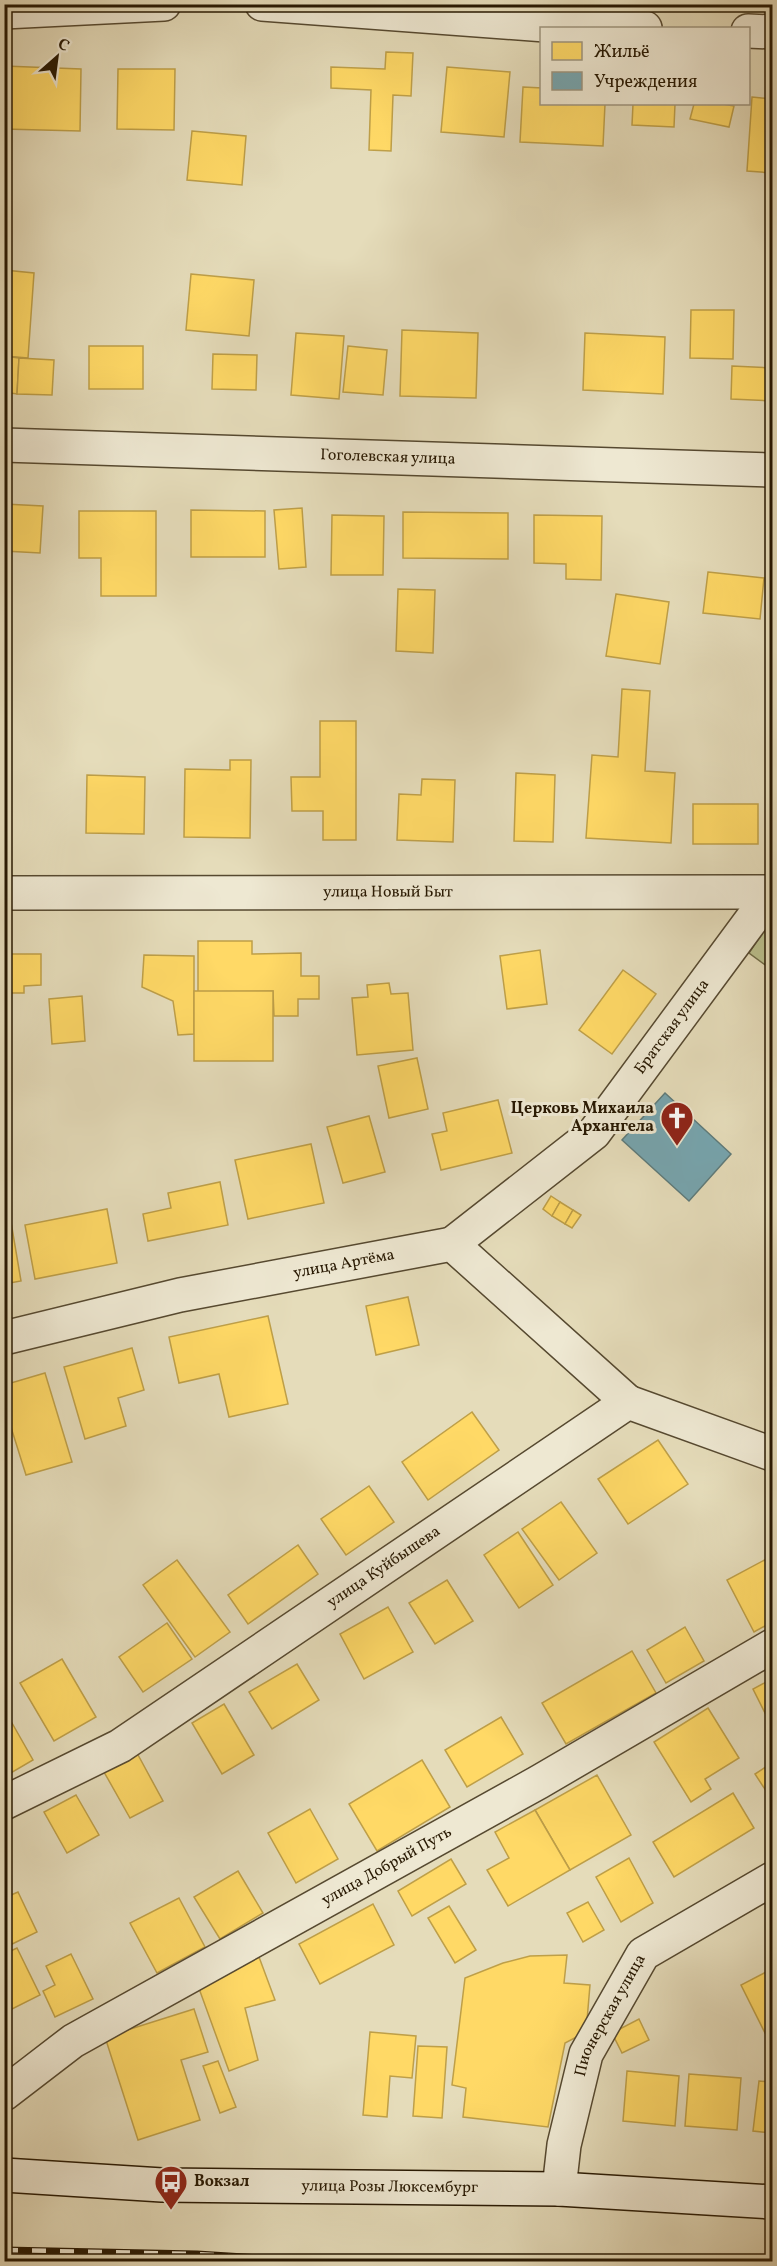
<svg xmlns="http://www.w3.org/2000/svg" width="777" height="2266" viewBox="0 0 777 2266" font-family="Vollkorn,serif">
	<rect width="100%" height="100%" fill="#e5dcba"/>
	<filter id="stains"><feTurbulence type="fractalNoise" baseFrequency=".00333" numOctaves="4"/><feColorMatrix values="0 0 0 0 .2 0 0 0 0 .09 0 0 0 0 .02 0 0 0 .5 -.17"/></filter>
	<radialGradient id="worn" r=".72"><stop offset=".6" stop-color="#630" stop-opacity="0"/><stop offset="1" stop-color="#630" stop-opacity=".3"/></radialGradient>
	<path fill="#babf8c" stroke="#706c47" stroke-width="1.5" d="M772 918V970L749 953Z"/>
	<g fill="#ffd966" stroke="#be9f48" stroke-width="1.5">
		<path d="M386 52 413 53 411 96 393 95 391 151 369 150 371 90 331 88V67L385 69Z"/>
		<path d="M4 66 81 69 80 131 4 129Z"/>
		<path d="M447 67 510 72 504 137 441 132Z"/>
		<path d="M118 69H175L174 130 117 129Z"/>
		<path d="M523 87 542 88V104H605L603 146 520 142Z"/>
		<path d="M752 97 772 99V173L747 171Z"/>
		<path d="M633 104H675L674 127 632 125Z"/>
		<path d="M694 104H723L734 106 729 127 690 119Z"/>
		<path d="M192 131 246 136 242 185 187 180Z"/>
		<path d="M4 270 34 273 28 358 4 356Z"/>
		<path d="M191 274 254 280 249 336 186 330Z"/>
		<path d="M691 310H734L733 359 690 358Z"/>
		<path d="M402 330 478 333 476 398 400 396Z"/>
		<path d="M296 333 344 336 339 399 291 395Z"/>
		<path d="M585 333 665 337 663 394 583 390Z"/>
		<rect x="89" y="346" width="54" height="43"/>
		<path d="M348 346 387 350 383 395 343 392Z"/>
		<path d="M213 354 257 355 256 390 212 389Z"/>
		<path d="M4 356 19 358 17 394 4 392Z"/>
		<path d="M19 358 54 360 52 395 17 394Z"/>
		<path d="M732 366 772 368V401L731 399Z"/>
		<path d="M4 504 43 506 40 553 4 551Z"/>
		<path d="M302 508 306 567 279 569 274 510Z"/>
		<path d="M191 510 265 511V557H191Z"/>
		<path d="M79 511H156V596H101V558H79Z"/>
		<path d="M403 512 508 513V559L403 558Z"/>
		<path d="M332 515 384 516 383 575H331Z"/>
		<path d="M534 515 602 516 601 580 566 579V564L534 563Z"/>
		<path d="M708 572 764 578 760 619 703 613Z"/>
		<path d="M398 589 435 590 433 653 396 651Z"/>
		<path d="M616 594 669 602 660 664 606 656Z"/>
		<path d="M622 689 650 691 645 771 675 773 671 843 586 838 592 755 618 757Z"/>
		<path d="M320 721H356V840H323V811H292L291 777H320Z"/>
		<path d="M230 760H251L250 838 184 837 185 769 230 770Z"/>
		<path d="M516 773 555 775 553 842 514 841Z"/>
		<path d="M87 775 145 777 144 834 86 833Z"/>
		<path d="M422 779 455 780 453 842 397 840 399 794 421 795Z"/>
		<rect x="693" y="804" width="65" height="40"/>
		<path d="M198 941H252V954L301 953V976H319V999H298V1016H274L273 991 198 992Z"/>
		<path d="M540 950 547 1004 507 1009 500 956Z"/>
		<path d="M4 954H41V985L24 986V993H4Z"/>
		<path d="M144 955 194 956V1034L178 1035 173 1001 142 987Z"/>
		<path d="M623 970 656 994 612 1054 579 1030Z"/>
		<path d="M389 983 391 994 408 993 413 1050 357 1055 352 998 368 997 367 985Z"/>
		<rect x="194" y="991" width="79" height="70"/>
		<path d="M82 996 85 1041 52 1044 49 999Z"/>
		<path d="M417 1058 428 1109 389 1118 378 1066Z"/>
		<path d="M498 1100 512 1153 441 1170 432 1134 447 1131 443 1113Z"/>
		<path d="M369 1116 385 1172 343 1183 327 1127Z"/>
		<path d="M311 1144 324 1203 248 1219 235 1160Z"/>
		<path d="M220 1182 228 1225 148 1241 143 1214 171 1208 168 1193Z"/>
		<path d="M551 1196 560 1202 552 1216 543 1209Z"/>
		<path d="M560 1202 573 1210 565 1224 552 1216Z"/>
		<path d="M107 1209 117 1263 35 1279 25 1225Z"/>
		<path d="M573 1210 581 1215 572 1228 565 1224Z"/>
		<path d="M11 1222 21 1281 4 1284V1223Z"/>
		<path d="M408 1297 419 1345 376 1355 366 1306Z"/>
		<path d="M268 1316 288 1404 229 1417 219 1374 179 1383 169 1337Z"/>
		<path d="M132 1348 144 1390 118 1398 126 1426 85 1439 64 1367Z"/>
		<path d="M45 1373 72 1462 26 1475 4 1405V1385Z"/>
		<path d="M472 1412 499 1450 428 1500 402 1462Z"/>
		<path d="M658 1440 688 1484 628 1524 598 1479Z"/>
		<path d="M369 1486 394 1522 346 1555 321 1519Z"/>
		<path d="M561 1502 597 1553 559 1580 522 1529Z"/>
		<path d="M518 1532 553 1585 519 1608 484 1555Z"/>
		<path d="M298 1545 318 1574 248 1624 228 1595Z"/>
		<path d="M772 1556V1622L754 1632 727 1580Z"/>
		<path d="M177 1560 230 1632 195 1657 143 1585Z"/>
		<path d="M447 1580 473 1621 435 1644 409 1603Z"/>
		<path d="M388 1607 413 1652 364 1679 340 1634Z"/>
		<path d="M167 1623 192 1659 143 1692 119 1657Z"/>
		<path d="M685 1627 704 1661 666 1683 647 1650Z"/>
		<path d="M632 1651 656 1693 566 1744 542 1703Z"/>
		<path d="M62 1659 96 1717 54 1741 20 1683Z"/>
		<path d="M297 1664 319 1700 272 1729 249 1692Z"/>
		<path d="M772 1679V1714L767 1717 753 1689Z"/>
		<path d="M224 1704 254 1755 222 1774 192 1723Z"/>
		<path d="M708 1708 739 1758 705 1779 711 1789 691 1802 654 1742Z"/>
		<path d="M501 1717 523 1754 467 1787 445 1750Z"/>
		<path d="M12 1723 33 1760 4 1777V1727Z"/>
		<path d="M137 1753 163 1801 130 1818 104 1772Z"/>
		<path d="M422 1760 450 1807 377 1851 349 1804Z"/>
		<path d="M772 1763V1800L755 1774Z"/>
		<path d="M597 1775 631 1835 570 1870 535 1810Z"/>
		<path d="M733 1793 754 1828 674 1877 653 1842Z"/>
		<path d="M76 1795 99 1835 67 1853 44 1812Z"/>
		<path d="M310 1809 338 1859 296 1883 268 1833Z"/>
		<path d="M535 1810 570 1870 508 1906 487 1870 509 1858 495 1832Z"/>
		<path d="M629 1858 653 1903 621 1922 596 1877Z"/>
		<path d="M451 1859 466 1884 412 1916 398 1891Z"/>
		<path d="M238 1871 263 1913 220 1939 194 1897Z"/>
		<path d="M18 1892 37 1932 4 1948V1898Z"/>
		<path d="M179 1898 205 1947 157 1973 130 1923Z"/>
		<path d="M588 1902 604 1930 583 1942 567 1913Z"/>
		<path d="M373 1904 394 1945 320 1984 299 1944Z"/>
		<path d="M449 1906 476 1950 455 1963 428 1918Z"/>
		<path d="M17 1948 40 1995 4 2013V1954Z"/>
		<path d="M71 1954 93 1999 55 2017 43 1991 55 1985 46 1966Z"/>
		<path d="M567 1955 564 1983 590 1985 586 2032 565 2043 548 2127 463 2117 466 2088 452 2085 465 1978 503 1963 530 1956Z"/>
		<path d="M259 1957 275 2000 245 2008 258 2060 229 2071 197 1983Z"/>
		<path d="M772 1969V2030L765 2033 741 1985Z"/>
		<path d="M194 2009 208 2052 181 2060 200 2120 138 2140 105 2037Z"/>
		<path d="M639 2019 649 2040 622 2053 612 2033Z"/>
		<path d="M370 2032 416 2036 412 2078 390 2076 387 2117 363 2115Z"/>
		<path d="M418 2046 447 2047 442 2118 413 2116Z"/>
		<path d="M218 2061 236 2107 220 2113 203 2066Z"/>
		<path d="M627 2071 679 2076 675 2126 623 2121Z"/>
		<path d="M689 2074 741 2078 737 2130 685 2126Z"/>
		<path d="M759 2081 772 2082V2133L753 2131Z"/>
	</g>
	<path fill="#76a5af" stroke="#5e7b7b" stroke-width="1.5" d="M665 1093 731 1154 689 1201 622 1140Z"/>
	<g fill="none" stroke-linecap="round" stroke-linejoin="round">
		<g stroke="#564930" stroke-width="36">
			<g id="street">
				<path d="M262 4 572 27 645 28"/>
				<path d="M4 12 164 4"/>
				<path d="M748 31 772 32"/>
				<path id="s1" d="M4 445 772 470"/>
				<path id="s2" d="M4 893 772 892"/>
				<path id="s3" d="M452 1244 594 1133 772 892"/>
				<path id="s4" d="M4 1338 180 1295 452 1244 628 1402"/>
				<path id="s5" d="M4 1803 120 1746 628 1402 772 1454"/>
				<path id="s6" d="M4 2094 73 2041 539 1782 772 1646"/>
				<path id="s7" d="M559 2189 564 2145 586 2054 643 1954 772 1879"/>
			</g>
		</g>
		<g stroke="#271802" stroke-width="36">
			<g id="secondary">
				<path id="s8" d="M4 2175 162 2185 559 2189 772 2202"/>
			</g>
		</g>
		<use href="#street" stroke="#eee8d2" stroke-width="33"/>
		<use href="#secondary" stroke="#eee8d2" stroke-width="33"/>
		<g stroke="#271802" stroke-width="7">
			<path id="rail" d="M4 2250 197 2254 322 2262"/>
		</g>
		<use href="#rail" stroke="#eee8d2" stroke-width="4.5" stroke-dasharray="14" stroke-linecap="butt"/>
	</g>
	<defs>
		<g id="church-pin" transform="scale(1.725)"><path d="M0 17L-7.5 6A9.5 9.5 0 1 1 7.5 6Z" fill="#8f2418" stroke="#eee8d2"/><path d="M-1.2-6h2.4v3.5h3.3v2.4h-3.3V6h-2.4V-.1h-3.3v-2.4h3.3Z" fill="#fff"/></g>
		<g id="bus-pin" transform="scale(1.725)"><path d="M0 17L-7.5 6A9.5 9.5 0 1 1 7.5 6Z" fill="#8f2418" stroke="#eee8d2"/><path d="M-5-6H5V4H4V6H2V4H-2V6H-4V4H-5ZM-3.5-4V0h7V-4ZM-3.5 1.2v1.5H-2V1.2ZM2 1.2v1.5H3.5V1.2Z" fill="#fff"/></g>
	</defs>
	<g fill-rule="evenodd">
		<use href="#church-pin" x="677" y="1118"/>
		<use href="#bus-pin" x="171" y="2182"/>
	</g>
	<g text-anchor="middle" dominant-baseline="central" stroke-width="6" stroke-linejoin="round" paint-order="stroke">
		<g font-size="16" fill="#271802" stroke="#eee8d2">
			<text stroke="none"><textPath href="#s1" startOffset="384">Гоголевская улица</textPath></text>
			<text stroke="none"><textPath href="#s2" startOffset="384">улица Новый Быт</textPath></text>
			<text stroke="none"><textPath href="#s3" startOffset="312">Братская улица</textPath></text>
			<text stroke="none"><textPath href="#s4" startOffset="348">улица Артёма</textPath></text>
			<text stroke="none"><textPath href="#s5" startOffset="448">улица Куйбышева</textPath></text>
			<text stroke="none"><textPath href="#s6" startOffset="446">улица Добрый Путь</textPath></text>
			<text stroke="none"><textPath href="#s7" startOffset="183">Пионерская улица</textPath></text>
			<text stroke="none"><textPath href="#s8" startOffset="386">улица Розы Люксембург</textPath></text>
		</g>
		<g font-size="16" font-weight="bold" fill="#271802" stroke="#eee8d2" text-anchor="end">
			<text x="654" y="1109">Церковь Михаила<tspan x="654" dy="18">Архангела</tspan></text>
			<text x="194" y="2182" text-anchor="start">Вокзал</text>
		</g>
	</g>
	<rect width="777" height="2266" fill="none" stroke="#e5dcba" stroke-width="24"/>
	<rect x="6" y="6" width="765" height="2254" fill="none" stroke="#271802" stroke-width="3"/>
	<rect x="12" y="12" width="753" height="2242" fill="none" stroke="#271802" stroke-width="1.5"/>
	<rect x="540" y="27" width="210" height="78" fill="#eee8d2" stroke="#9e957f" stroke-width="1.5"/>
	<rect x="552" y="42" width="30" height="18" fill="#ffd966" stroke="#9e957f" stroke-width="1.5"/>
	<text x="594" y="57" font-size="18" fill="#271802">Жильё</text>
	<rect x="552" y="72" width="30" height="18" fill="#76a5af" stroke="#9e957f" stroke-width="1.5"/>
	<text x="594" y="87" font-size="18" fill="#271802">Учреждения</text>
	<g transform="translate(57 57) rotate(28)" stroke="#eee8d2" stroke-width="4.5" paint-order="stroke">
	<path d="M0-4.5L10 22L0 15L-10 22Z" fill="#271802"/>
	<text y="-9" font-size="16" font-weight="bold" text-anchor="middle" fill="#271802">С</text>
	</g>
	<rect width="100%" height="100%" filter="url(#stains)"/>
	<rect width="100%" height="100%" fill="url(#worn)"/>
</svg>
